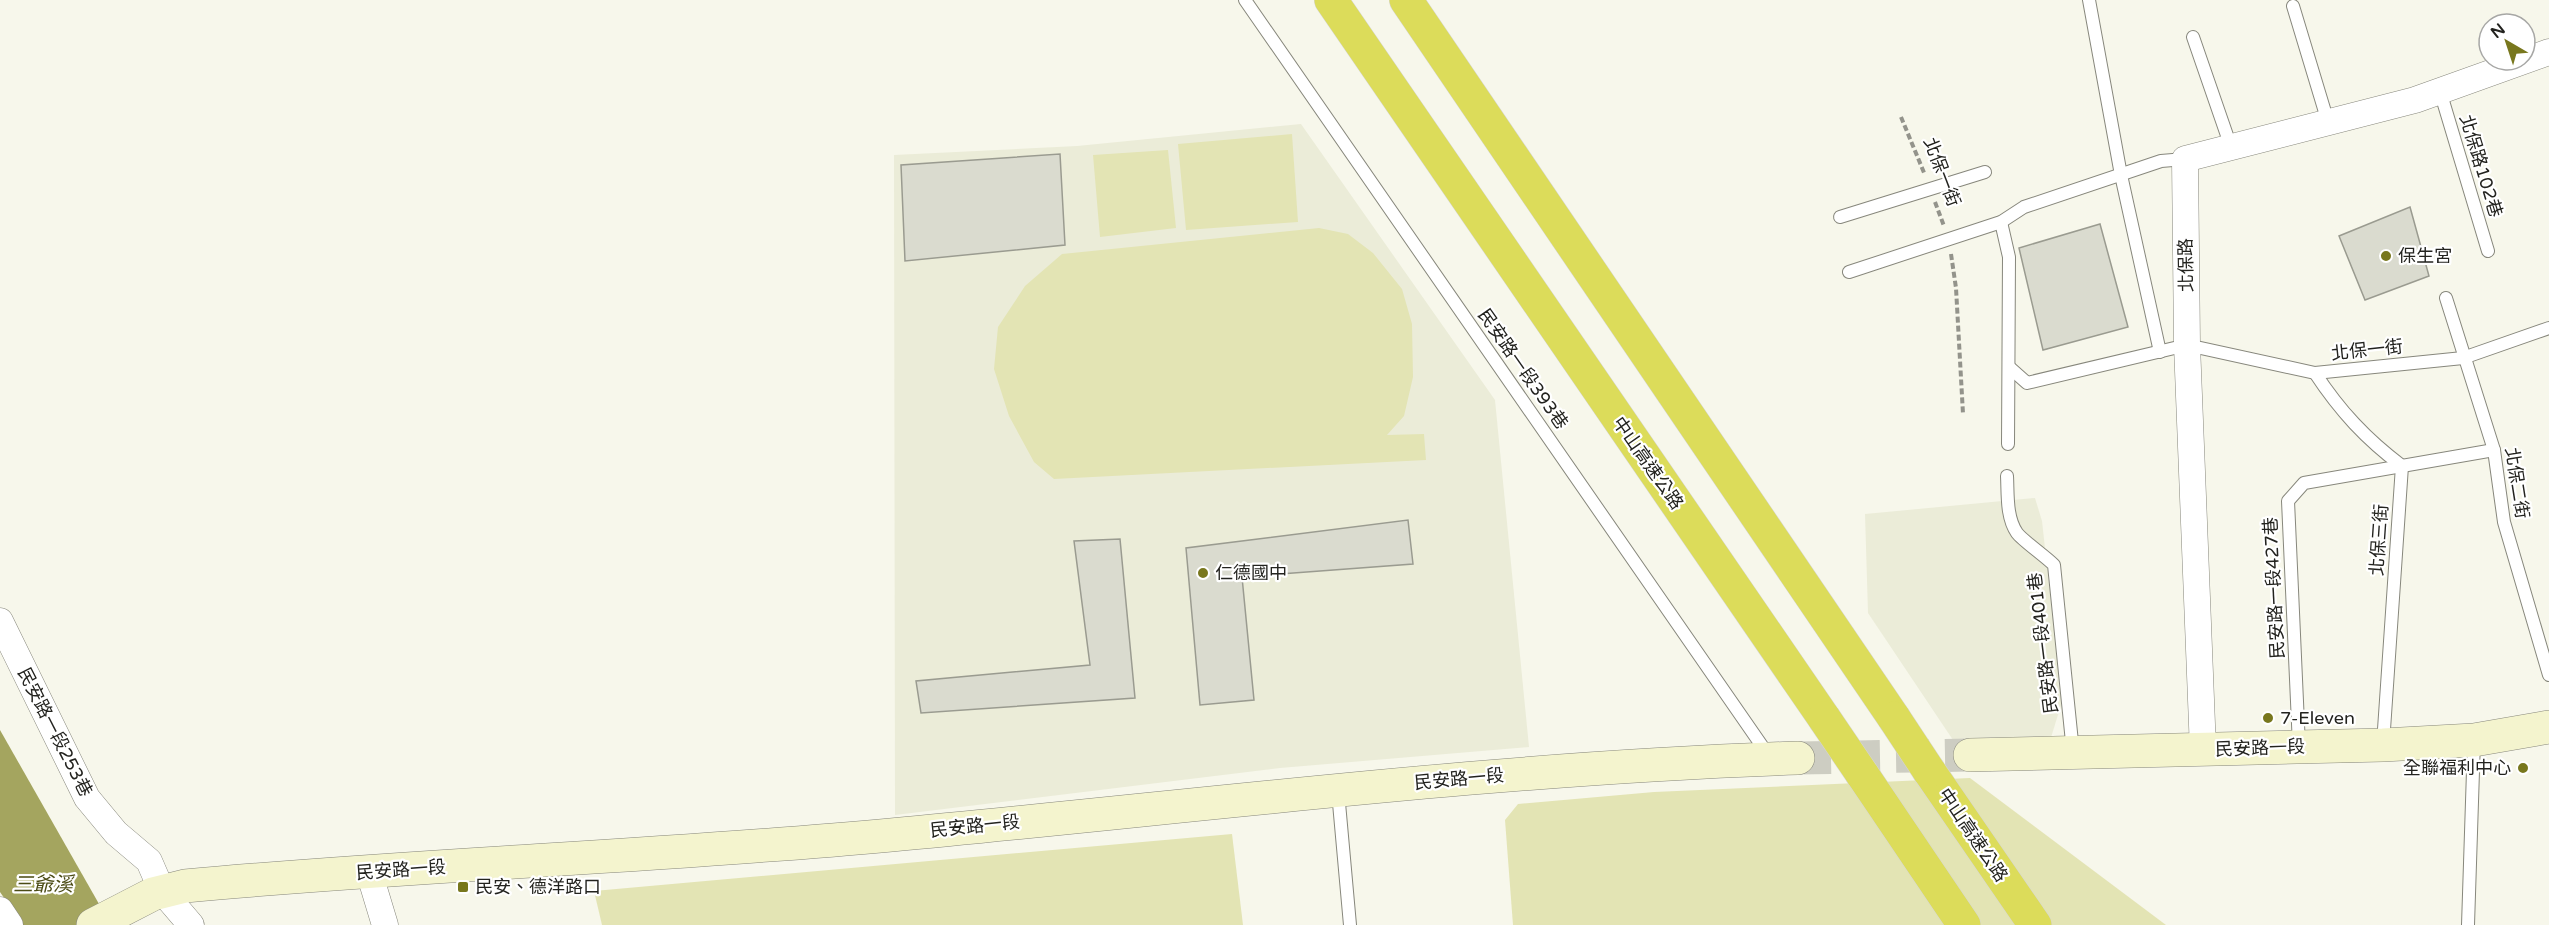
<svg xmlns="http://www.w3.org/2000/svg" width="2549" height="925" viewBox="0 0 2549 925" font-family="'Varela Round','Noto Sans TC',sans-serif">
	<rect width="100%" height="100%" fill="#f7f7eb"/>
	<g fill="#ebecd8">
		<path d="M1301 124 1495 400 1529 747 1280 768 895 815 894 155 1077 146Z"/>
		<path d="M2035 498 2042 521 2062 702 2048 747 1955 743 1868 613 1865 514Z"/>
	</g>
	<g fill="#e3e4b4">
		<path d="M1292 134 1298 222 1186 230 1178 144Z"/>
		<path d="M1168 150 1176 228 1100 237 1093 155Z"/>
		<path d="M1319 228 1348 234 1373 253 1402 289 1412 324 1413 377 1404 416 1387 435 1424 434 1426 460 1054 479 1034 462 1009 416 994 369 998 327 1025 286 1062 254Z"/>
		<path d="M1970 778 2166 925H1513L1505 820 1518 804 1654 792Z"/>
		<path d="M1232 834 1243 925H602L594 891Z"/>
	</g>
	<path fill="#a4a55f" d="M0 730 111 925H23L0 892Z"/>
	<g fill="#dadbcf" stroke="#9a9b90" stroke-width="1.5">
		<path d="M1060 154 1065 245 905 261 901 165Z"/>
		<path d="M2410 207 2429 276 2365 300 2339 236Z"/>
		<path d="M2100 224 2128 327 2043 350 2019 248Z"/>
		<path d="M1408 520 1413 564 1242 577 1254 700 1200 705 1186 548Z"/>
		<path d="M1120 539 1135 698 921 713 916 681 1090 665 1074 541Z"/>
	</g>
	<g fill="none" stroke-linecap="round" stroke-linejoin="round">
		<path stroke="#cdcdc2" stroke-width="33" stroke-dasharray="33 16" stroke-linecap="butt" d="M1798 758 1970 755"/>
		<g stroke="#87877c" stroke-width="14">
			<g id="lane">
				<path d="M1245 0 1769 756"/>
				<path d="M2089 0 2121 175 2160 352"/>
				<path d="M2293 6 2328 122"/>
				<path d="M2193 37 2231 147"/>
				<path d="M2440 91 2488 251"/>
				<path d="M1840 217 1985 172"/>
				<path d="M2001 222 2009 257 2008 444"/>
				<path d="M1849 272 2001 222 2024 207 2161 161 2185 159"/>
				<path d="M2446 298 2494 450 2504 522 2549 675"/>
				<path d="M2009 367 2027 383 2187 345 2315 373 2463 358 2549 328"/>
				<path d="M2315 373C2340 411 2366 439 2402 466L2383 744"/>
				<path d="M2007 476C2008 494 2006 517 2017 533 2022 540 2045 556 2054 565L2073 752"/>
				<path d="M2299 746 2288 501 2304 483 2494 450"/>
				<path d="M1338 792 1350 925"/>
				<path d="M2468 925 2474 740"/>
			</g>
		</g>
		<g stroke="#87877c" stroke-width="27">
			<g id="street">
				<path d="M0 621 87 798 116 833 149 861 162 891 191 925"/>
				<path d="M2203 750 2187 345 2185 159 2415 100 2549 52"/>
				<path d="M369 872 385 925"/>
				<path d="M0 910 10 925"/>
			</g>
		</g>
		<g stroke="#87877c" stroke-width="34">
			<g id="secondary">
				<path d="M1970 755 2383 745 2474 740 2549 727"/>
				<path d="M93 925 153 894 185 886C420 864 656 857 891 835 1193 807 1494 768 1798 758"/>
			</g>
		</g>
		<g stroke="#d7d7d7" stroke-width="34">
			<g id="highway">
				<path d="M1331 0 1824 718"/>
				<path d="M1406 0 1894 718"/>
				<path d="M1929 771 2035 925"/>
				<path d="M1862 774 1964 925"/>
			</g>
		</g>
		<g stroke="#93938b" stroke-width="4" stroke-dasharray="6 3" stroke-linecap="butt">
			<path d="M1901 117 1925 175"/>
			<path d="M1935 202 1944 226"/>
			<path d="M1951 254 1956 288 1963 414"/>
		</g>
		<use href="#lane" stroke="#fff" stroke-width="12"/>
		<use href="#street" stroke="#fff" stroke-width="26"/>
		<use href="#secondary" stroke="#f4f4ce" stroke-width="33"/>
		<use href="#highway" stroke="#dcdc5a" stroke-width="33"/>
		<g stroke="#d7d7d7" stroke-width="34" stroke-linecap="butt">
			<g id="highway-bridge">
				<path d="M1824 718 1862 774"/>
				<path d="M1894 718 1929 771"/>
			</g>
		</g>
		<use href="#highway-bridge" stroke="#dcdc5a" stroke-width="33"/>
	</g>
	<g fill="#78771d" stroke="#fff" stroke-width="2">
		<circle cx="2386" cy="256" r="6"/>
		<circle cx="1203" cy="573" r="6"/>
		<circle cx="2268" cy="718" r="6"/>
		<circle cx="2523" cy="768" r="6"/>
		<rect x="457" y="881" width="12" height="12" rx="3"/>
	</g>
	<g text-anchor="middle" dominant-baseline="central" stroke-width="4.5" stroke-linejoin="round" paint-order="stroke">
		<g font-size="18" fill="#23231f" stroke="#fff">
			<text transform="translate(2481 166) rotate(73)">北保路102巷</text>
			<text transform="translate(1942 172) rotate(69)">北保一街</text>
			<text transform="translate(2186 265) rotate(-91)">北保路</text>
			<text transform="translate(2367 350) rotate(-6)">北保一街</text>
			<text transform="translate(1523 369) rotate(55)">民安路一段393巷</text>
			<text transform="translate(1648 463) rotate(55)">中山高速公路</text>
			<text transform="translate(2517 483) rotate(81)">北保二街</text>
			<text transform="translate(2379 540) rotate(-86)">北保三街</text>
			<text transform="translate(2274 588) rotate(-93)">民安路一段427巷</text>
			<text transform="translate(2043 643) rotate(-97)">民安路一段401巷</text>
			<text transform="translate(55 732) rotate(63)">民安路一段253巷</text>
			<text transform="translate(2260 748) rotate(-2)">民安路一段</text>
			<text transform="translate(1459 779) rotate(-5)">民安路一段</text>
			<text transform="translate(975 826) rotate(-6)">民安路一段</text>
			<text transform="translate(1973 835) rotate(56)">中山高速公路</text>
			<text transform="translate(401 870) rotate(-4)">民安路一段</text>
		</g>
		<g font-size="18" fill="#23231f" stroke="#fff" text-anchor="start">
			<text x="2398" y="256">保生宮</text>
			<text x="1215" y="573">仁德國中</text>
			<text x="2280" y="718">7-Eleven</text>
			<text x="2511" y="768" text-anchor="end">全聯福利中心</text>
			<text x="475" y="887">民安、德洋路口</text>
		</g>
		<g font-size="20" font-style="italic" fill="#4b4b15" stroke="#fff">
			<text x="43" y="885">三爺溪</text>
		</g>
	</g>
	<g transform="translate(2507 42) rotate(321)"><circle r="28" fill="#ffffff" stroke="#a7a7a5" stroke-width="1.5"/>
	<path d="M0-4.5L10 22L0 15L-10 22Z" fill="#78771d"/>
	<text y="-9" font-size="16" font-weight="bold" text-anchor="middle" fill="#23231f">N</text>
	</g>
</svg>
